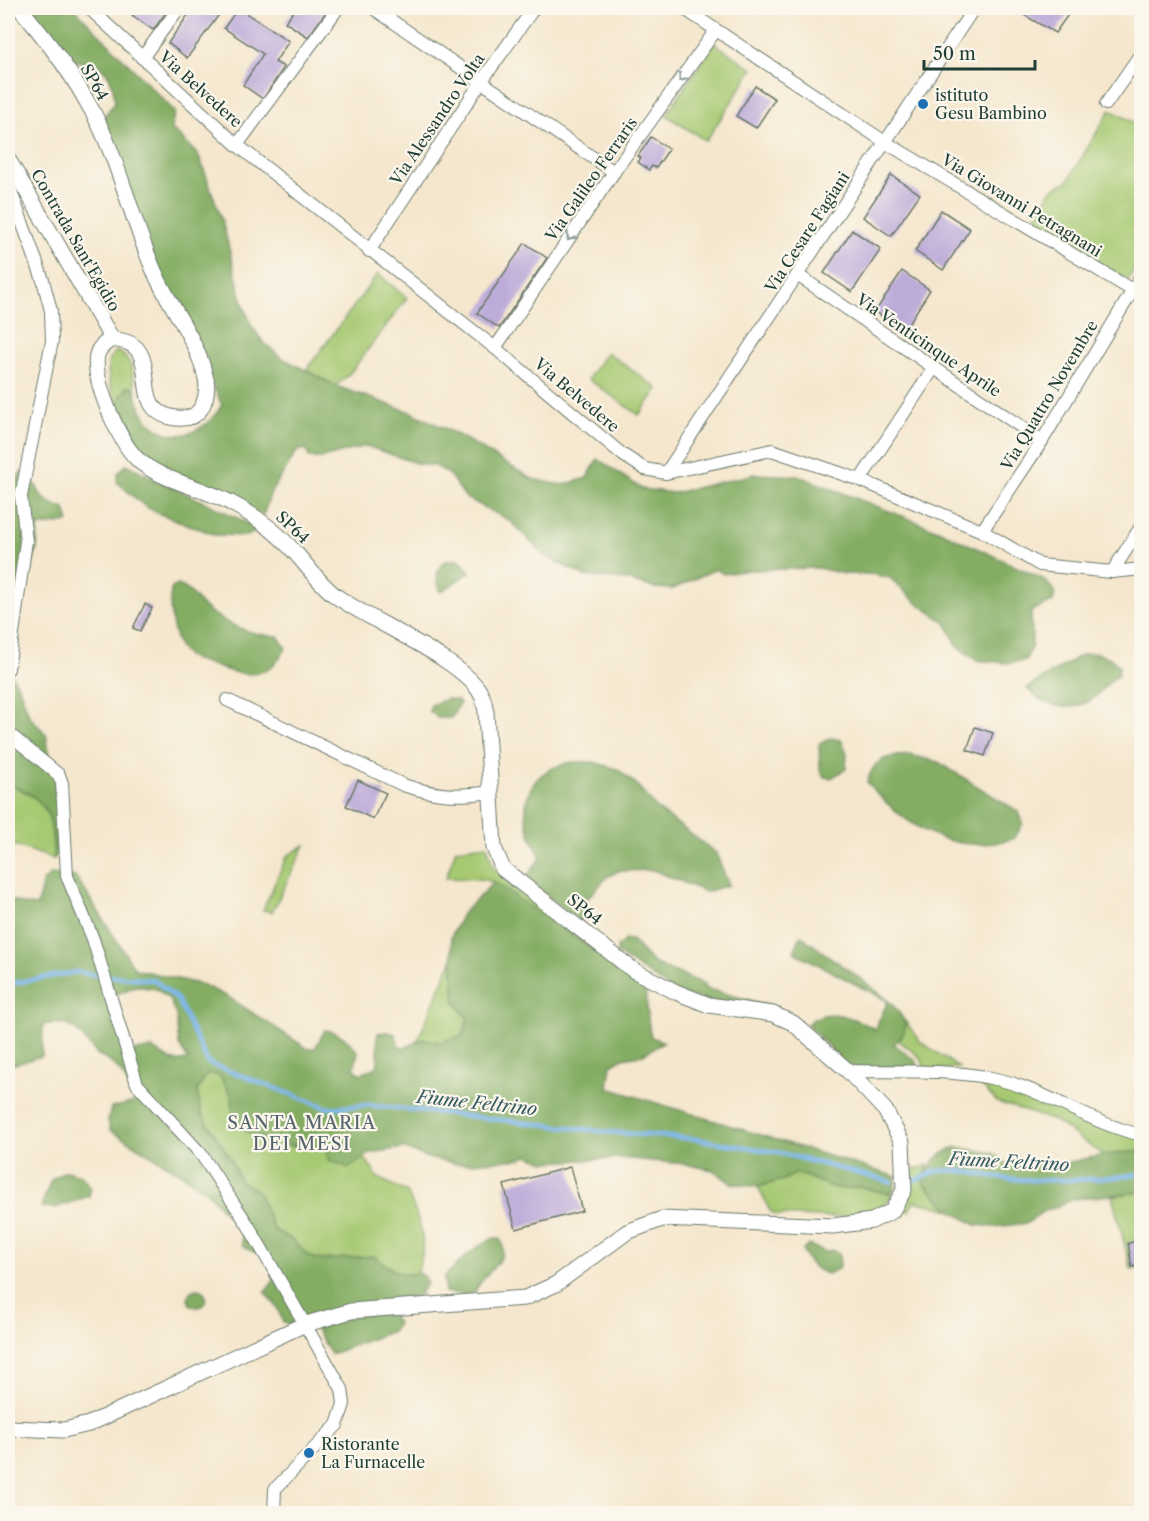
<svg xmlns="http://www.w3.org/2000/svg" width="1149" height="1521" viewBox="0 0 1149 1521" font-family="'Libre Caslon Text',serif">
	<rect width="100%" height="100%" fill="#fbf7ec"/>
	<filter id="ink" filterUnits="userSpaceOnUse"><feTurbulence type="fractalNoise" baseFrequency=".0167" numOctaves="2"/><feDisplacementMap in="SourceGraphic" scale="12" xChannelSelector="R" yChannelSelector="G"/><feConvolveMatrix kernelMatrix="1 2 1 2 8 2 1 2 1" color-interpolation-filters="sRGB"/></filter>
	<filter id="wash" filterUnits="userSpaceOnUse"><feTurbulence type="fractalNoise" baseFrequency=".008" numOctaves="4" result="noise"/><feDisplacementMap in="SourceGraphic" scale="24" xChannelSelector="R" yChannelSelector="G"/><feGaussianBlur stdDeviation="1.35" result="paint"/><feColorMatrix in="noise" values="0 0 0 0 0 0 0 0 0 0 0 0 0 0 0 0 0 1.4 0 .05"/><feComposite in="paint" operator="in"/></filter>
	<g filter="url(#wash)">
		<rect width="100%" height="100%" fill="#f5e7ce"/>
		<g fill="#a6c972" stroke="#628353" stroke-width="1.5">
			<path d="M714 43 753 69 706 141 666 115Z"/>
			<path d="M1110 110 1141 126V258L1128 280 1031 224 1052 189 1068 181Z"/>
			<path d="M378 274 407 298 350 373 336 386 306 370Z"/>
			<path d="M116 351C132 356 133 374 135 388L127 387 116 404C111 389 101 363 116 351Z"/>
			<path d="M607 352 658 389 639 415 588 379Z"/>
			<path d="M8 784C52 801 51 815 54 859L8 843Z"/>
			<path d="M305 845 272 912 263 910 287 856Z"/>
			<path d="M487 845 493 866 510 885 615 965 494 882 480 879 446 878 456 849Z"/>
			<path d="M452 960 455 1001 468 1019 462 1036 440 1042 423 1039 417 1042Z"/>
			<path d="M904 1020 921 1042 959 1068 925 1070 921 1058 898 1040 905 1026Z"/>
			<path d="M208 1073 220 1076 232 1096 233 1119 243 1130 294 1147 324 1145 329 1160 349 1168 364 1157 378 1178 407 1192C420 1220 429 1243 417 1273 398 1278 389 1267 374 1256L322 1260 310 1257 291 1239 274 1230 258 1193 240 1181 231 1159 201 1113 197 1091Z"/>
			<path d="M976 1080 1026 1093 1141 1137V1151L1103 1155 1055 1121 997 1102Z"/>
			<path d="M928 1165 923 1182 950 1210 914 1201 909 1211 904 1208 914 1169Z"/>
			<path d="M797 1173 832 1187 845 1189 860 1187 889 1194 893 1191C884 1228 806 1215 776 1215L770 1211 758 1187 783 1180Z"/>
			<path d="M1141 1191V1267L1131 1269 1112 1196Z"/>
		</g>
		<g fill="#84ad64" stroke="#52754c" stroke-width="1.5" fill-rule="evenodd">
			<path d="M25 8H74L175 112 171 128 199 156 222 220 242 300 251 325 263 342 282 358 336 386 413 413 460 436 532 479 563 485 587 478 598 459 642 489 674 493 755 474 799 476 938 530 1043 579 1055 591 1053 602 1031 611 1032 645 1026 660 1008 663 976 660 958 647 946 623 917 603 890 578 871 574H845L818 568 749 570 723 574 716 569 673 589 655 588 627 580 584 576 545 556 509 520 466 498 448 473 436 466 419 464 366 446 322 458H309L306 449 297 451 271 492 263 516 148 461 127 434 116 404 127 387 135 388C142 442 195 451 222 405L157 269 102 119 115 102C110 48 85 74 59 52 46 41 36 21 25 8Z"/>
			<path d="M127 464C169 489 216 504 259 530L247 536 216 535 155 512 142 504 117 482 118 473Z"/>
			<path d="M21 472 30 473C42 498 39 499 65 509L69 522 38 527 37 548 22 600 8 610V636V491Z"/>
			<path d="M459 559 470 572 441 592C436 580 435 573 443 562Z"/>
			<path d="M178 585C190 589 194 598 203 606 223 623 253 637 278 636L286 648C268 685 236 675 206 663 197 660 188 659 182 651 173 639 167 602 172 588Z"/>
			<path d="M1097 653 1110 658 1119 666 1118 675C1107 682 1100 694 1091 700 1070 713 1042 707 1027 688L1083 654Z"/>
			<path d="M8 670 18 685 30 717 46 734 49 752 46 758 58 786 64 847 54 859C51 815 52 801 8 784Z"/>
			<path d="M447 699 457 700 460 703 451 718H439L429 711 431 705Z"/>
			<path d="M831 738 841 740 847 753 846 769 831 778 824 777 820 770 819 744Z"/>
			<path d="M910 755 938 762 1019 812 1023 823 1015 838C954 858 905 827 867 782 875 757 885 757 910 755Z"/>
			<path d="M573 762H593L617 769 637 785 656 808 716 853 729 885 706 892 653 870 618 871 607 877 586 900 582 923 525 879 541 857C516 815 519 772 573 762Z"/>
			<path d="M52 874 76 877 135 969 203 985 228 997 308 1049 315 1048 325 1030C340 1032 348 1040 358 1052L354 1068 360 1074 377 1067C381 1054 375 1045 378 1033L388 1032 395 1034 399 1047 404 1048 423 1039 440 1042 463 1036 468 1019 455 1001 451 937 462 914 494 882 615 965 644 979C648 999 646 1017 651 1037L664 1042 644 1054 623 1058 611 1065 608 1088 897 1177 893 1191 889 1194 860 1187 845 1189 832 1187 797 1173 783 1180 758 1187 731 1183 713 1170 685 1164 620 1158 546 1162 527 1155 521 1159 458 1164 428 1158 403 1148 371 1153 349 1168 329 1160 324 1145C293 1149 254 1142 233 1119L232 1096 220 1076 208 1073 197 1091 201 1113 231 1159 240 1181 258 1192 274 1230 291 1239 310 1257 322 1260 374 1256C389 1267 398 1278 417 1273L425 1277 427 1283 419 1295 291 1326 283 1322 277 1307 265 1292 279 1274 268 1257 249 1250 242 1245V1233L210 1195 177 1171 110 1130 108 1120 111 1108 135 1102C129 1087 124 1073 111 1063 107 1059 100 1058 96 1053 77 1032 75 1019 43 1025L42 1056 8 1066V899L26 905 37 906 43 881ZM135 986 157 989 169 999 176 1015 179 1045 188 1059C173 1066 164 1056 152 1048L133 1052 115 995Z"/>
			<path d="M801 935C822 955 902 1000 905 1025 906 1034 900 1038 894 1044L917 1062V1067H848L807 1024C827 1005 854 1018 875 1029L888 1001 794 952Z"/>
			<path d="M625 940H632L653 963 704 984V988L772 1006 730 1005 678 994 617 953V947Z"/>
			<path d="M957 1147 993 1153 1006 1163 1052 1166 1103 1155 1141 1151V1192L1074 1199 1043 1212 1027 1223 994 1227 976 1225 950 1210 923 1182C930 1161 937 1154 957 1147Z"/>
			<path d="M65 1171 81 1175 91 1188 89 1196 55 1208 41 1207 51 1180Z"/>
			<path d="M495 1238 500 1239C513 1260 483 1271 475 1292L466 1295 445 1292 444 1277C457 1264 478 1243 495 1238Z"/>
			<path d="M809 1245 825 1252 833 1250 839 1253 840 1268 827 1274C815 1269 807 1264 803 1250Z"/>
			<circle cx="197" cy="1298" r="9"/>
			<path d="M388 1311 398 1324 392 1331 331 1354 315 1328 354 1316Z"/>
		</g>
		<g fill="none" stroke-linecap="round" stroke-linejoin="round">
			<g stroke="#7ab5eb" stroke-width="4.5">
				<path d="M110 976 154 980 177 999 208 1063 328 1108 369 1105 608 1132 696 1139 776 1152 891 1182"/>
				<path d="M8 984 77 972 96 975"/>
				<path d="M912 1181C921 1179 929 1173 938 1171 962 1167 988 1178 1012 1179 1055 1182 1098 1180 1142 1174"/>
			</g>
		</g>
		<g id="blocks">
			<g fill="#bdacd9">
				<path d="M137 8H169L153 30 132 15Z"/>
				<path d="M193 8H224L187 58 168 43Z"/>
				<path d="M238 8 289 41 275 62 284 67 263 99 243 85 263 54 224 28Z"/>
				<path d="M296 8H329L308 37 285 22Z"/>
				<path d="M1012 8H1062L1070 12 1055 33Z"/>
				<path d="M755 86 775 99 756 128 736 116Z"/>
				<path d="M651 137 669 149 656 168 652 166 649 170 638 162 641 158 638 156Z"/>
				<path d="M891 175 920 194 891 236 863 217Z"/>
				<path d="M941 210 970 229 943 270 915 251Z"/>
				<path d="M852 230 881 249 852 292 824 273Z"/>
				<path d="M525 243 547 258 499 328 477 313Z"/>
				<path d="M902 271 930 290 904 331 875 312Z"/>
				<path d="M145 604 152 608 140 631 133 628Z"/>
				<path d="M975 727 993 733 985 756 967 750Z"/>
				<path d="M358 780 386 793 373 819 346 806Z"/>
				<path d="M570 1167 582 1211 516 1229 504 1185Z"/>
				<path d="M1138 1241 1142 1265 1132 1267 1128 1243Z"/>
			</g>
		</g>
	</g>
	<g filter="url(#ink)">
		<use href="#blocks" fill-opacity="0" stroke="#6a786a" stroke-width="1.5"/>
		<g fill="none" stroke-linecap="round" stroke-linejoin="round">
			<g stroke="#6a786a" stroke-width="14">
				<g id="minor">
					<path d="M89 8 237 145 495 348 623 455 645 469 666 473 772 450 860 480 982 531 1040 565 1112 572 1142 569"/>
					<path d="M373 8 614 172"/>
					<path d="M683 8 885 142 1142 296"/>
					<path d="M142 58 179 8"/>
					<path d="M1106 104 1142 52"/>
					<path d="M237 145 338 8"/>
					<path d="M8 183 43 280 51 311 52 341 21 496 26 541 8 669"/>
					<path d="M369 251 481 82 534 8"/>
					<path d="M799 276 1042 441"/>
					<path d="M495 348 614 172 716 30"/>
					<path d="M666 473 974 8"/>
					<path d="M860 480 933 369"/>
					<path d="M982 531 1042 441 1142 275"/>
					<path d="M1112 572 1142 525"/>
					<path d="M227 700 403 785C437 796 456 797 491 792"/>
					<path d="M8 733 59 775 62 783 67 876 93 939 137 1084 201 1154 248 1225 342 1389 344 1404 337 1425 275 1489 274 1514"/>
					<path d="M848 1071C894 1072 945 1069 991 1078 1044 1088 1089 1124 1142 1135"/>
				</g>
			</g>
			<g stroke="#6a786a" stroke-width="17">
				<g id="tertiary">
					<path d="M8 159 112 339"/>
					<path d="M8 1428 64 1430 89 1424 303 1325 351 1311 525 1298 556 1284 627 1232 662 1219 833 1226 872 1221 892 1211 904 1190 902 1142 885 1110 848 1071 793 1023 773 1014 709 1005 676 992 633 970 503 869 494 848 486 712C485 706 484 699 481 694 464 660 370 621 336 596 318 583 305 562 289 546 273 529 252 514 231 503 204 488 159 480 137 459 119 441 92 380 97 355 99 347 105 343 112 339 121 341 130 341 137 349 154 370 135 409 171 417 178 419 185 419 193 416 206 409 209 387 205 375 196 338 170 307 155 273 130 217 118 153 86 100 67 66 44 37 20 8"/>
				</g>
			</g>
			<use href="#minor" stroke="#fff" stroke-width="12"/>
			<use href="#tertiary" stroke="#fff" stroke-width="15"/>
		</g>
		<defs><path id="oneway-chevron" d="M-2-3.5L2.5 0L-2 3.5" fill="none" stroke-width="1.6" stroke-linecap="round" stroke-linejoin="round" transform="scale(1.5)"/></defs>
		<g stroke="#8f9e9a">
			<use href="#oneway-chevron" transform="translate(682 78) rotate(126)"/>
			<use href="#oneway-chevron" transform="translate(570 237) rotate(124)"/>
		</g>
	</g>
	<g fill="#1f6fb2" stroke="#fbf7ec" stroke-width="2">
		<circle cx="923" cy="104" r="6"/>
		<circle cx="309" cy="1453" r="6"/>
	</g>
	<g text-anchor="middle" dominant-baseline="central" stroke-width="4.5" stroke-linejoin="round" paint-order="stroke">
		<g font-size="16" fill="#1f3d34" stroke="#fbf7ec">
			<text transform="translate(95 82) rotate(60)">SP64</text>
			<text transform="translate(201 89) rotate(42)">Via Belvedere</text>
			<text transform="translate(437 119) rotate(-56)">Via Alessandro Volta</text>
			<text transform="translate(591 179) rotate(-55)">Via Galileo Ferraris</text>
			<text transform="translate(1022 205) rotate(31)">Via Giovanni Petragnani</text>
			<text transform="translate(807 232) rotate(-57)">Via Cesare Fagiani</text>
			<text transform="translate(76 240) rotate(60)">Contrada Sant'Egidio</text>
			<text transform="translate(929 345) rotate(34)">Via Venticinque Aprile</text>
			<text transform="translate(577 395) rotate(40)">Via Belvedere</text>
			<text transform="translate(1049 395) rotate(-59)">Via Quattro Novembre</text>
			<text transform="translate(293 527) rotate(43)">SP64</text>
			<text transform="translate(585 909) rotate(38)">SP64</text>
		</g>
		<g font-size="16" fill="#1f3d34" stroke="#fbf7ec" text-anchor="start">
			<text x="935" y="95">istituto<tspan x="935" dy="18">Gesu Bambino</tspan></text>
			<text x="321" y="1444">Ristorante<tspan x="321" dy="18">La Furnacelle</tspan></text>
		</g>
		<g font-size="18" font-style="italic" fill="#365b62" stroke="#fbf7ec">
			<text transform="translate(477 1103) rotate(6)">Fiume Feltrino</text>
			<text transform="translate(1009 1162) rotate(3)">Fiume Feltrino</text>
		</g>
		<g font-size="18" letter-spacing="1.5" fill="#56646e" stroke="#fbf7ec">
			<text x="302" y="1123">SANTA MARIA<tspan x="302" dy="21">DEI MESI</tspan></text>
		</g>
	</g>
	<rect width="1149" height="1521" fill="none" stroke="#fbf7ec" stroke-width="30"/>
	<path d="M924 60v9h111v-9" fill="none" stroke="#1f3d34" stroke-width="3"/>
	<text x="933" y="60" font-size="18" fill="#1f3d34" stroke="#fbf7ec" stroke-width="4.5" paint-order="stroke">50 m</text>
</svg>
